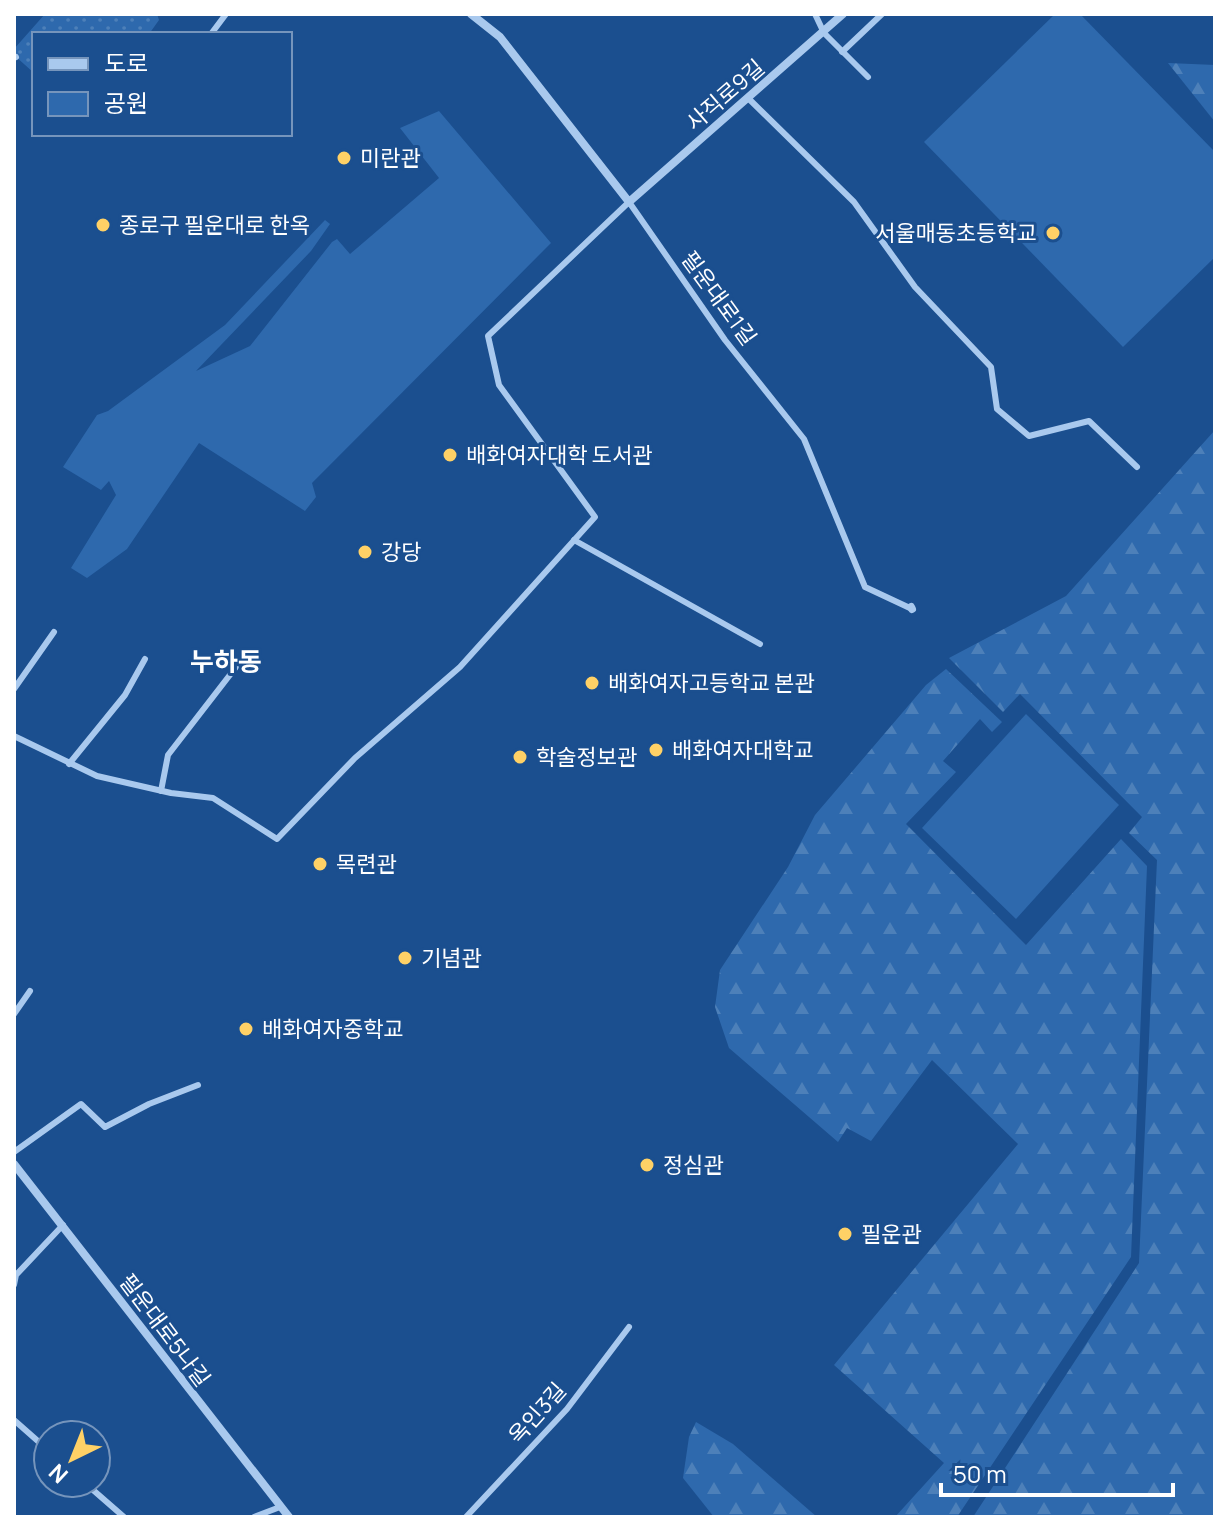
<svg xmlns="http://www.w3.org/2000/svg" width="1229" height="1531" viewBox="0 0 1229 1531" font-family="Manrope,'Noto Sans KR',sans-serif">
	<defs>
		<pattern id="forest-firs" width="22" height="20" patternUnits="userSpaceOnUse" patternTransform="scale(2)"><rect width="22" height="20" fill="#2e69ad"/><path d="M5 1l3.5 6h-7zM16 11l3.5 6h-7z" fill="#4d80b9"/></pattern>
		<pattern id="garden-dots" width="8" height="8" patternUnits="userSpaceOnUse" patternTransform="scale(2)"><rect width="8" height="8" fill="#2e69ad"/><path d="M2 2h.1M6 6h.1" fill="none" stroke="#4d80b9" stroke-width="1.8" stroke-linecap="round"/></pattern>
	</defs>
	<rect width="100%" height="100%" fill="#1b4f8f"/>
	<g fill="#2e69ad">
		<path d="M1055 14H1080L1215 152V257L1123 347 924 142Z"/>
		<path d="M439 111 551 243 312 483 316 497 305 511 199 443 127 549 87 578 71 568 116 495 109 481 101 490 63 467 97 415 108 411 225 325 325 220 330 224 311 251 196 371 250 346 332 242 337 239 350 254 439 178 400 128Z"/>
		<path d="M1026 714 1119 805 1016 919 922 828Z"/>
	</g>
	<g fill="url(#forest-firs)">
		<path d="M1168 63 1215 65V122Z"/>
		<path d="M1215 430V1517H973L1139 1263 1157 860 1129 833 1142 817 1020 694 1003 712 949 658 1066 596Z"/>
		<path d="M946 669 1002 722 992 732 980 719 943 761 956 772 906 824 1026 945 1121 839 1147 866 1131 1257 957 1517H895L944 1463 834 1365 1018 1144 932 1060 871 1141 847 1128 838 1142 729 1048 715 1007 720 970 788 867 815 815 926 685Z"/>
		<path d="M696 1422 733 1444 817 1517H714L683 1478 689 1437Z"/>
	</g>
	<path fill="url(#garden-dots)" d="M45 14H157L159 20 149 34H34V73L14 55V49Z"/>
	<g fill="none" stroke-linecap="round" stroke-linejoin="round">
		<g stroke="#a9c9ee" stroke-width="6">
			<path d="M815 14 824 33 868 77"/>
			<path d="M211 34 226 14"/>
			<path d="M842 52 882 14"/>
			<path d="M14 58 16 57"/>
			<path d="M749 99 854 202 915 287 991 367 997 409 1029 436 1089 421 1137 467"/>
			<path d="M574 540 760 644"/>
			<path d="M14 689 54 632"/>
			<path d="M14 736 97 776 171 793 213 798 277 839 355 758 460 667 595 517 499 385 488 336 629 202 725 340 804 439 865 587 912 609"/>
			<path d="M69 764 125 695 145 659"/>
			<path d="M161 791 168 755 243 658"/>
			<path d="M14 1014 30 991"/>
			<path d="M14 1152 81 1104 105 1127 149 1104 198 1085"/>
			<path d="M14 1285 16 1275 63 1225"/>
			<path d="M14 1420 48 1450"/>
			<path d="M85 1483 124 1517"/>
			<path d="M254 1517 280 1507"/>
			<path d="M466 1517 567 1409 629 1327"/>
		</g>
		<g stroke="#a9c9ee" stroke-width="8">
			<path d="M471 14 500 37 629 202 843 14"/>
			<path d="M911 607 912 609"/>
			<path d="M14 1164 289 1517"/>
		</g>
	</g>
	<g fill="#ffd166" stroke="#1b4f8f" stroke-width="3">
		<circle cx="344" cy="158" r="8"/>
		<circle cx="103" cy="225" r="8"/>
		<circle cx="1053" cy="233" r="8"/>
		<circle cx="450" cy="455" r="8"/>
		<circle cx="365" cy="552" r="8"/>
		<circle cx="592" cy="683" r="8"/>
		<circle cx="656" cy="750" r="8"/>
		<circle cx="520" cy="757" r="8"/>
		<circle cx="320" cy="864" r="8"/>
		<circle cx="405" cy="958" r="8"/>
		<circle cx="246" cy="1029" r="8"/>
		<circle cx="647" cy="1165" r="8"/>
		<circle cx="845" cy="1234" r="8"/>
	</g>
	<g text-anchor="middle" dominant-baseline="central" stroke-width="6" stroke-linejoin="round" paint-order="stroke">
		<g font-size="22" fill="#fff" stroke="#1b4f8f">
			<text transform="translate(725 95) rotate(-41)">사직로9길</text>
			<text transform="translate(719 298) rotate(54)">필운대로1길</text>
			<text transform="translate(165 1330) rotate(53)">필운대로5나길</text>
			<text transform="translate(537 1413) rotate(-48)">옥인3길</text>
		</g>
		<g font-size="22" fill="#fff" stroke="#1b4f8f" text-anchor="start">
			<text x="360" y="158">미란관</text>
			<text x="119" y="225">종로구 필운대로 한옥</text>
			<text x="1037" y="233" text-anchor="end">서울매동초등학교</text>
			<text x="466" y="455">배화여자대학 도서관</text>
			<text x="381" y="552">강당</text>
			<text x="608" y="683">배화여자고등학교 본관</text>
			<text x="672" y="750">배화여자대학교</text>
			<text x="536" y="757">학술정보관</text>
			<text x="336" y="864">목련관</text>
			<text x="421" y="958">기념관</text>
			<text x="262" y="1029">배화여자중학교</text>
			<text x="663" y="1165">정심관</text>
			<text x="861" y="1234">필운관</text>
		</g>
		<g font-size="26" font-weight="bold" fill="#fff" stroke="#1b4f8f">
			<text x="226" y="661">누하동</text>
		</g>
	</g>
	<rect width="1229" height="1531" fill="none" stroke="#ffffff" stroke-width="32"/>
	<rect x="32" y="32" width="260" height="104" fill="#1b4f8f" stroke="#7695bc" stroke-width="2"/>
	<rect x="48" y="58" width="40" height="12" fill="#a9c9ee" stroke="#7695bc" stroke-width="2"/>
	<text x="104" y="72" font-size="24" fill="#ffffff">도로</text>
	<rect x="48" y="92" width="40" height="24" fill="#2e69ad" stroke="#7695bc" stroke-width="2"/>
	<text x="104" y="112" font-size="24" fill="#ffffff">공원</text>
	<g transform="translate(72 1459) rotate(223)"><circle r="38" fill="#1b4f8f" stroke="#7695bc" stroke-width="2"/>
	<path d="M0-6L14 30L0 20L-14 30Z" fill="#ffd166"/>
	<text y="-12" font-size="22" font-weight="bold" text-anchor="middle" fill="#ffffff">N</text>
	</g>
	<path d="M941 1483v12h232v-12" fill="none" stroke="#ffffff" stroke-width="4"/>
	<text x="953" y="1483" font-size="24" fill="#ffffff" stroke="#1b4f8f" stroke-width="6" paint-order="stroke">50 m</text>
</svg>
